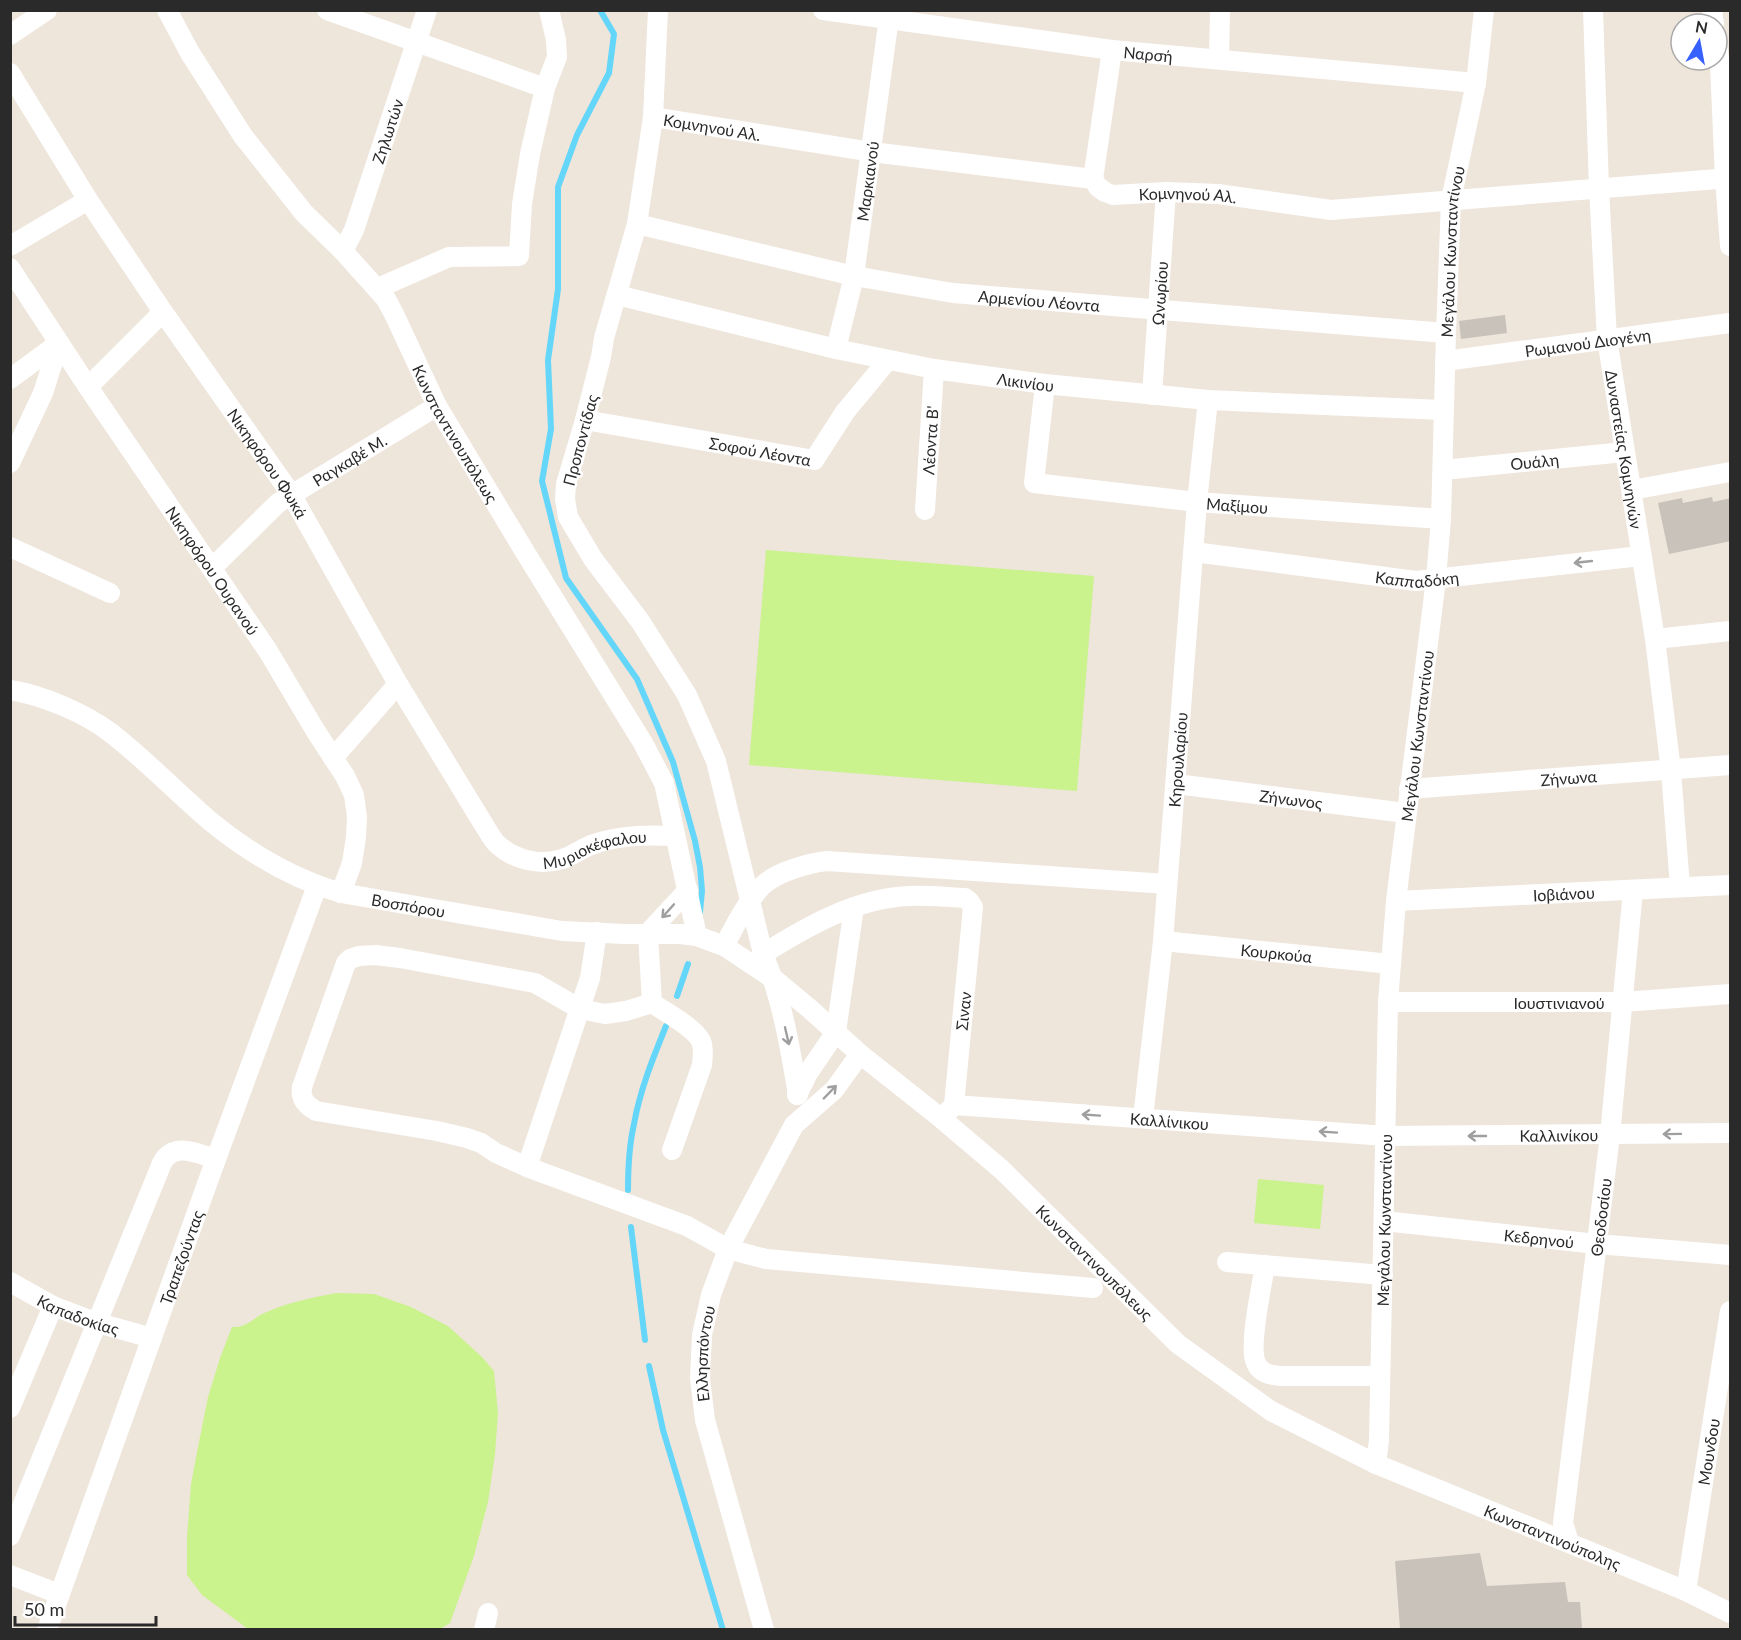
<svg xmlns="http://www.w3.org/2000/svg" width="1741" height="1640" viewBox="0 0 1741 1640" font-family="Lato,sans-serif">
	<rect width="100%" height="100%" fill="#eee5db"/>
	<g fill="#caf28d">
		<path d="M766 550 1094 576 1077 791 749 765Z"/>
		<path d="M1258 1179 1324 1185 1320 1229 1254 1223Z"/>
		<path d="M336 1293 374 1294 411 1307 448 1326 482 1357 494 1371 498 1413 495 1454 488 1502 474 1556 450 1623 440 1629H248L202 1595 187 1575V1537L191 1484 198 1447 208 1397 220 1358 232 1327C244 1328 252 1320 262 1314 286 1303 310 1298 336 1293Z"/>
	</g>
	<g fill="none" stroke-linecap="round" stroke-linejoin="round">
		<g stroke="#64d6f9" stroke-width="6">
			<path d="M600 10 614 34 609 73 577 135 558 187V289L548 360 551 429 542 481 566 578 637 679 673 762 695 841 700 867 702 891 700 912"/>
			<path d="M677 996 688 964"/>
			<path d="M628 1190C628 1168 629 1146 634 1124 640 1090 653 1058 666 1026"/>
			<path d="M631 1227 645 1340"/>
			<path d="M649 1366 663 1430 723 1630"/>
		</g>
	</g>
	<g fill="#c9c2bb">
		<path d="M1505 315 1507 333 1461 339 1459 321Z"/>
		<path d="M1712 497 1713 502 1731 498V541L1669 554 1658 503 1682 498 1683 503Z"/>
		<path d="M1480 1553 1487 1586 1565 1582 1568 1602H1580L1582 1629H1400L1395 1561Z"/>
	</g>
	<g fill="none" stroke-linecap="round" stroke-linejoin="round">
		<g stroke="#fff" stroke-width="20">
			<path id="s1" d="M167 10 190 53 243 136 304 213 343 251 386 299 394 314 437 406 525 552 643 743 664 783 697 936"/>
			<path d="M327 10 545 88"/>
			<path d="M658 10 653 117 637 224 604 338 601 357 585 420 566 484 565 499 568 517 593 559 640 621 687 695 716 761 763 954C782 998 790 1047 798 1095"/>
			<path id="s2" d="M823 10 1112 50 1476 83"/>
			<path id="s3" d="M1593 10 1599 188 1607 339 1655 639 1671 771 1680 887"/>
			<path d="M1712 10 1714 24"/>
			<path d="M10 35 47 10"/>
			<path d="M1717 45 1720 64 1725 179 1730 246"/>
			<path d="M1219 59 1220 10"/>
			<path id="s4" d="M10 73 88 200 163 312 291 494 398 684 484 825C488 831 492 839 497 844 514 860 540 866 562 859 572 856 581 849 591 845 618 835 646 835 674 836"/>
			<path id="s5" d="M653 117 872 152 1093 179 1098 187 1105 192 1113 195 1166 192 1218 194 1331 210 1730 178"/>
			<path d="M1093 179 1112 50"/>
			<path id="s6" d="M637 224 854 276 953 293 1446 333"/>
			<path d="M10 246 88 200"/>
			<path id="s7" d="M343 251 354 230 427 10"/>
			<path id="s8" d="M10 268 88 387 268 651 315 730 345 776 354 795 357 817 356 837 352 863 341 893"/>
			<path d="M378 288 449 257 519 256 522 204 530 154 545 88 557 57 556 40 549 10"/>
			<path id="s9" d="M617 295 836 349 934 369 1045 384 1208 400 1443 410"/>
			<path id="s10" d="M836 349 854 276 890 10"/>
			<path id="s11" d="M1445 361 1730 323"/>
			<path d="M10 379 59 343"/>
			<path id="s12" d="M1045 384 1034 483 1197 502 1441 519"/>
			<path d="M88 387 163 312"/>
			<path id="s13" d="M1152 395 1166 192"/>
			<path id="s14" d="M585 420 814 460 845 412 888 360"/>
			<path d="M10 463 43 393 59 343"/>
			<path id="s15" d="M1443 470 1624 452"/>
			<path d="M1632 490 1730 472"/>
			<path id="s16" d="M925 510 934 369"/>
			<path d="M10 547 110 593"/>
			<path id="s17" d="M1194 552 1416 581 1641 556"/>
			<path id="s18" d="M212 568 278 503 437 406"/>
			<path d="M1655 639 1730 631"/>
			<path id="s19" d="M10 690C42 695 85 713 111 733 146 760 176 792 210 821 249 853 293 879 341 893L562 931 625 934H680L697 936 724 946 774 979 810 1009 860 1054 942 1119 1001 1169 1178 1344 1271 1411 1376 1464 1686 1591 1730 1613"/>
			<path d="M333 758 398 684"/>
			<path id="s20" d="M1176 784 1406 813"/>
			<path id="s21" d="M1409 789 1730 765"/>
			<path id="s22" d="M1396 901 1730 885"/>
			<path d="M597 932 590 978 527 1167 687 1226 728 1249 766 1259 1093 1288"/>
			<path id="s23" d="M1163 941 1391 964"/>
			<path d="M724 946C735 926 746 903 762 886 776 872 809 863 827 861L1167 884"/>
			<path d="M763 954C806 927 856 898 909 896 927 895 946 897 965 898L969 901 973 907 954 1105 946 1114"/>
			<path id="s24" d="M1388 1002H1623L1730 994"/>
			<path d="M652 1003C665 1012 694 1027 701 1041 704 1048 703 1057 702 1065L672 1150"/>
			<path d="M797 1095 808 1073 836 1032 854 907"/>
			<path id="s25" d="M954 1105 1386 1136 1730 1133"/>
			<path id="s26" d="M1143 1118 1163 941 1197 502 1208 400"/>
			<path d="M527 1167 496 1153 481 1143 467 1138 437 1131 316 1111C306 1105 300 1099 302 1087L346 963 350 959 359 956 375 955 400 958 535 983 580 1009 605 1014 626 1011 652 1003 648 933 688 890"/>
			<path id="s27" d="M1384 1221 1597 1244 1730 1255"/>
			<path d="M1227 1262 1383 1275"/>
			<path d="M1265 1265C1262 1286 1248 1346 1256 1363 1260 1373 1270 1375 1280 1376H1380"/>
			<path id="s28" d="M10 1282 53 1306 98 1323 152 1338"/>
			<path d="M10 1408 53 1306"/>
			<path id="s29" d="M1376 1464 1379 1440 1388 1002 1396 901 1436 579 1441 519 1446 333 1451 200 1476 83 1484 10"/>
			<path d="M10 1536 162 1163C174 1141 198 1154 216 1159"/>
			<path id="s30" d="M1569 1542 1563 1523 1610 1135 1633 890"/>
			<path d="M10 1575 59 1594"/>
			<path id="s31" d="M1686 1591 1730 1311"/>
			<path id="s32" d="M47 1630 216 1159 317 886"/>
			<path d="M484 1630 488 1613"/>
			<path id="s33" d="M764 1630 705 1420 700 1378 702 1335 711 1295 728 1249 794 1125 834 1090 860 1054"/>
		</g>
	</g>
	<defs><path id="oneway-shaft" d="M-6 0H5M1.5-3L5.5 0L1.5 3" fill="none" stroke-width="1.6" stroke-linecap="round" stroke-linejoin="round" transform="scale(1.5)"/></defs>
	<g stroke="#9f9f9f">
		<use href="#oneway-shaft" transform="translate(1583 562) rotate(174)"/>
		<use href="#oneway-shaft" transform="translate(668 911) rotate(132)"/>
		<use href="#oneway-shaft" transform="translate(787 1036) rotate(77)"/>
		<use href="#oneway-shaft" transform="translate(830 1092) rotate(-46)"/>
		<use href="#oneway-shaft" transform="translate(1091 1115) rotate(-176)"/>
		<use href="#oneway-shaft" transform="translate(1328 1132) rotate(-176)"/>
		<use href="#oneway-shaft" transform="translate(1672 1134) rotate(179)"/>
		<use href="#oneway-shaft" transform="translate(1477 1136) rotate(180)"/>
	</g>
	<g text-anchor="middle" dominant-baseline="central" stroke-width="5" stroke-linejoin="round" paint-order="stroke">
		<g font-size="16" fill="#2a2a2a" stroke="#fff">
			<text stroke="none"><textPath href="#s2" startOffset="328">Ναρσή</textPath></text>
			<text stroke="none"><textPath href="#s5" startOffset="60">Κομνηνού Αλ.</textPath></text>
			<text stroke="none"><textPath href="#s7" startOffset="128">Ζηλωτών</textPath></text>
			<text stroke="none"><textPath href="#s10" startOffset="171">Μαρκιανού</textPath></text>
			<text stroke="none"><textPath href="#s5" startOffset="546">Κομνηνού Αλ.</textPath></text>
			<text stroke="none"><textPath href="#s29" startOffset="1216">Μεγάλου Κωνσταντίνου</textPath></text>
			<text stroke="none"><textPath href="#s13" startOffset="102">Ωνωρίου</textPath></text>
			<text stroke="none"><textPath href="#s6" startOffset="410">Αρμενίου Λέοντα</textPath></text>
			<text stroke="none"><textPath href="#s11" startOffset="144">Ρωμανού Διογένη</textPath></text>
			<text stroke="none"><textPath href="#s9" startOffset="418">Λικινίου</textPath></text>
			<text stroke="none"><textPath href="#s1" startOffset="516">Κωνσταντινουπόλεως</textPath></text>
			<text transform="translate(580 440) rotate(-75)">Προποντίδας</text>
			<text stroke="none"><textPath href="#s16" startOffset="70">Λέοντα Β'</textPath></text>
			<text stroke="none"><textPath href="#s14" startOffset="178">Σοφού Λέοντα</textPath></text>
			<text stroke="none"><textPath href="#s3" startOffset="441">Δυναστείας Κομνηνών</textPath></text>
			<text stroke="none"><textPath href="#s18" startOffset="176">Ραγκαβέ Μ.</textPath></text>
			<text stroke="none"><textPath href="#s15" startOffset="92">Ουάλη</textPath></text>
			<text stroke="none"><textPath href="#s4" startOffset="468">Νικηφόρου Φωκά</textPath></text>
			<text stroke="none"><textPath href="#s12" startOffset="304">Μαξίμου</textPath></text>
			<text stroke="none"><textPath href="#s8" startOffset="364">Νικηφόρου Ουρανού</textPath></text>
			<text stroke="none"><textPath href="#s17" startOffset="225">Καππαδόκη</textPath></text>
			<text stroke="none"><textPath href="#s29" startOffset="730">Μεγάλου Κωνσταντίνου</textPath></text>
			<text stroke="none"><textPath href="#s26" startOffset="360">Κηρουλαρίου</textPath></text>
			<text stroke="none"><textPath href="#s21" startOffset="160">Ζήνωνα</textPath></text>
			<text stroke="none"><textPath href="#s20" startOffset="116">Ζήνωνος</textPath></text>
			<text stroke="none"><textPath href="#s4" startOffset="1017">Μυριοκέφαλου</textPath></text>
			<text stroke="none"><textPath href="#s22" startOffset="168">Ιοβιάνου</textPath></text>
			<text stroke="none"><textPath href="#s19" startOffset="462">Βοσπόρου</textPath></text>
			<text stroke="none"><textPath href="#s23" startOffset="114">Κουρκούα</textPath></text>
			<text stroke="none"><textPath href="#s24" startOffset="171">Ιουστινιανού</textPath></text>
			<text transform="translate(963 1011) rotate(-84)">Σιναν</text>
			<text stroke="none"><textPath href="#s25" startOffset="216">Καλλίνικου</textPath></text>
			<text stroke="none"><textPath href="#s25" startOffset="606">Καλλινίκου</textPath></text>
			<text stroke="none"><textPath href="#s30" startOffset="328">Θεοδοσίου</textPath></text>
			<text stroke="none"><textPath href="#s29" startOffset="244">Μεγάλου Κωνσταντίνου</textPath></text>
			<text stroke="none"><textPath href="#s27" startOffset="156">Κεδρηνού</textPath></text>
			<text stroke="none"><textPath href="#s32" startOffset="396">Τραπεζούντας</textPath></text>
			<text stroke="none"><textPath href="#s19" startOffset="1270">Κωνσταντινουπόλεως</textPath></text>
			<text stroke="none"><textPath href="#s28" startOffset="76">Καπαδοκίας</textPath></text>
			<text stroke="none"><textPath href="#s33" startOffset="285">Ελλησπόντου</textPath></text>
			<text stroke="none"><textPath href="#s31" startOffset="141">Μουνδου</textPath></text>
			<text stroke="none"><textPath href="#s19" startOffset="1810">Κωνσταντινούπολης</textPath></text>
		</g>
	</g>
	<rect width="1741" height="1640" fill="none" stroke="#2a2a2a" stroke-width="24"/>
	<g transform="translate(1699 42) rotate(10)"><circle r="28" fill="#ffffff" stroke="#aaaaaa" stroke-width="1.5"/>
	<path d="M0-4.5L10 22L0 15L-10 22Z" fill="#3761ff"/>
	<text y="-9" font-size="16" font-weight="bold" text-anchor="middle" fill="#2a2a2a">N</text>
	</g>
	<path d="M15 1616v9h141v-9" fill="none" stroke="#2a2a2a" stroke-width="3"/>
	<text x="24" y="1616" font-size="18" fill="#2a2a2a" stroke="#ffffff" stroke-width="4.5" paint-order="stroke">50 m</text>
</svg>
